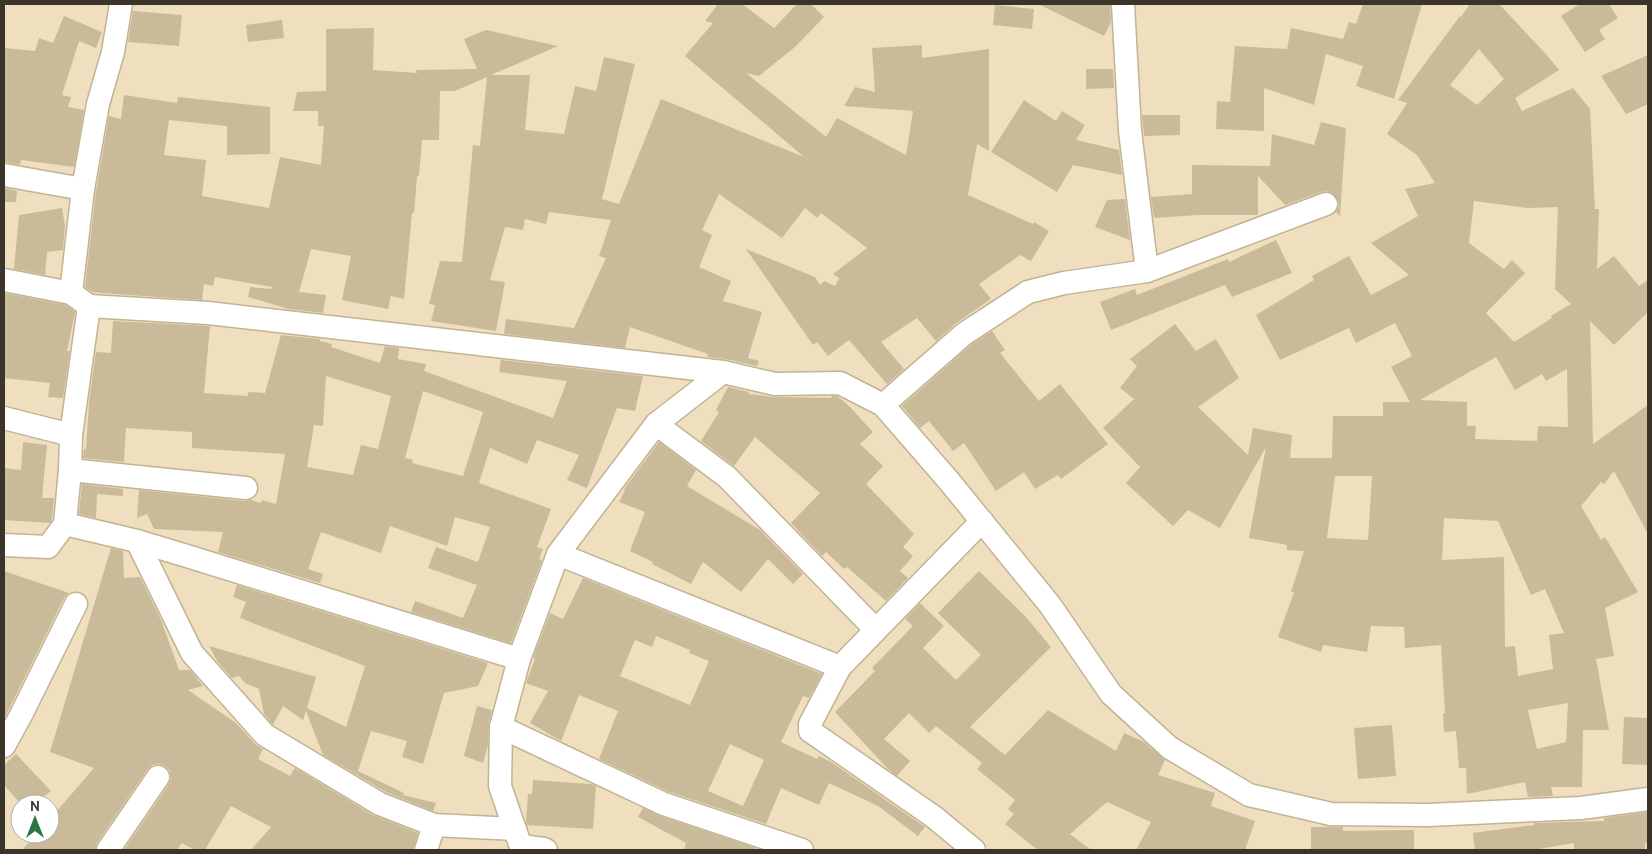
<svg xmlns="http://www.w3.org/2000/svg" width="1652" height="854" viewBox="0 0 1652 854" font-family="Cabin,sans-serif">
	<rect width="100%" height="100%" fill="#efdfbf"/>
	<g fill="#c9ba9a" fill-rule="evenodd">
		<path d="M718 4H742L774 28 797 4H811L824 17 795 47 759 76 746 73 826 137 837 118 906 155 913 111 844 106 855 87 875 92 872 48 922 45V58L989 49V151L977 144 968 195 1033 224 1034 222 1049 231 1031 261 1020 255 979 284 991 299 955 324 936 341 917 318 881 342 904 369 887 384 849 340 828 356 817 342 813 345 746 249 815 277 820 285 824 281 835 286 839 278 833 274 867 248 821 213 817 218 805 208 782 238 719 194 702 230 712 235 699 267 731 281 723 301 762 312 748 358 759 361 757 366 726 359 707 357 708 354 630 327 625 348 504 334 506 319 574 328 606 258 599 256 611 220 549 212 546 224 525 219 523 230 505 227 490 280 505 282 496 331 431 321 435 305 429 304 440 261 462 262 473 145 480 146 487 77 455 91H440L439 140H422L419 176H417L414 213H412L404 299 391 296 388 309 342 300 351 256 311 249 299 292 326 295 323 313 289 309 248 297 250 287 271 289 272 287 215 277 213 286 204 284 202 300 115 294 92 292 85 287 96 191 109 116 121 119 124 95 177 103 178 97 270 107V154L227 155V126L169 120 164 155 206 160 202 196 269 208 280 157 321 165 324 126H318V111H293L297 92 326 91V29L374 28 373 70 417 73 416 70 477 69 464 39 486 30 558 46 491 75H530L525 130 564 134 575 86 596 91 604 57 635 64 602 199 619 204 661 99 804 157 685 56 713 23 705 21Z"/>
		<path d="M1038 4H1110L1111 22 1104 36Z"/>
		<path d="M1363 4H1422L1394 99 1356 86 1363 66 1326 54 1314 105 1264 88V131L1216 129 1217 101 1230 102 1235 46 1287 49 1291 28 1343 39 1349 22 1356 24Z"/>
		<path d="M1470 4H1499L1545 53 1559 70 1515 98 1522 111 1573 88 1590 109 1595 209H1599L1597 269 1614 256 1639 286 1648 280V312L1614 345 1590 321 1593 444 1648 405V534L1614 471 1604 484 1601 482 1581 506 1601 540 1605 537 1638 592 1605 608 1614 656 1596 659 1609 730H1583L1582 787H1551L1553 796 1528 797 1525 782 1467 794 1466 768H1459L1456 731 1444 732 1443 713H1445L1441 645 1405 648 1404 627 1371 626 1367 652 1323 645 1321 652 1278 637 1294 592H1291L1304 551 1287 550V545L1249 538 1266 447 1220 528 1188 510 1173 526 1126 483 1140 467 1103 428 1134 399 1120 388 1137 366 1130 359 1175 324 1196 351 1216 339 1239 378 1198 407 1248 455 1253 428 1292 435 1290 458H1332L1333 416H1383V402H1410L1391 367 1412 356 1395 323 1356 343 1349 328 1280 360 1256 315 1314 280 1312 276 1349 256 1371 295 1409 275 1371 243 1418 216 1405 189 1435 183 1417 155 1387 134 1407 103 1398 100 1460 16 1461 17ZM1479 49 1504 79 1477 105 1450 85ZM1474 201 1527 208 1558 207 1555 289 1571 304 1551 316 1552 318 1514 342 1486 313 1525 273 1512 260 1504 269 1469 243ZM1496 357 1515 390 1542 374 1546 381 1567 369 1568 427 1538 426 1537 441 1475 439 1476 426H1467V402L1420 400ZM1335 476H1372L1368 540 1327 538ZM1444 518 1498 521 1531 595 1545 589 1564 633 1549 635 1553 669 1518 676 1515 646 1505 647 1504 557 1442 560ZM1568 703 1566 742 1537 749 1528 710Z"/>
		<path d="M1580 4H1609L1618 18 1599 30 1605 39 1585 52 1561 16Z"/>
		<path d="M995 5 1034 9 1032 29 993 25Z"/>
		<path d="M133 11 182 15 179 46 128 42Z"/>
		<path d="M64 16 102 32 96 48 79 41 62 95 71 97 68 107 84 110 74 167 21 160 20 165 4 162V48L35 51 39 38 53 43Z"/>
		<path d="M282 20 284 38 248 42 246 25Z"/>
		<path d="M1648 55V104L1626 114 1601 76Z"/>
		<path d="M1086 69H1113L1114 88 1086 89Z"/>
		<path d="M1024 100 1056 121 1062 111 1085 125 1076 140 1119 150 1122 175 1073 165 1057 192 991 152Z"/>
		<path d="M1142 115H1180V135L1144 136Z"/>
		<path d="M1321 122 1346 128 1340 216 1336 212 1339 207 1338 200 1334 194 1328 191 1321 192 1285 205 1258 176V215H1198L1154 218 1151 197 1192 194V165L1270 166 1272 134 1314 145Z"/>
		<path d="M4 188 17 191 16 202H4Z"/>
		<path d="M1125 199 1130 240 1095 227 1107 200Z"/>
		<path d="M62 208 65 226 63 250 47 252 45 275 14 269 19 215Z"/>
		<path d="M1276 240 1292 273 1232 297 1225 285 1111 330 1100 302 1135 289 1137 295 1228 259 1229 262Z"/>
		<path d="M4 293 66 305 75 312 67 351H70L63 398 48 397 50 383 4 378Z"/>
		<path d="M113 321 210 326 204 393 248 396V392L265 393 281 335 320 339V341L332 344 331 347 380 363 385 346 399 348 398 359 426 364 424 371 553 418 567 381 499 372 501 360 643 376 635 411 617 408 587 488 567 480 579 455 537 440 527 464 490 448 479 483 551 509 537 547 543 549 539 559 542 560 511 643 411 612 415 601 463 618 477 585 428 568 436 547 478 562 490 527 455 517 447 546 390 526 381 553 321 532 308 569 323 574 320 583 218 552 223 532 154 529 147 514 137 518 139 490 245 501 251 500 261 503 262 500 276 504 285 454 192 448V432L126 428 124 462 83 458 84 449H86L89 403 96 352 111 353ZM326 376 391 396 378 449 361 445 353 475 307 467 314 425 323 426ZM423 391 483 412 463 476 412 463 413 460 405 458Z"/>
		<path d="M992 331 1005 350 1000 353 1039 401 1060 384 1108 444 1061 479 1058 475 1035 489 1024 472 996 491 964 443 953 451 929 421 920 428 902 406 972 344Z"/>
		<path d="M728 387 749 392 748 394 775 397 831 398 832 396H837L849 406 873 432 860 444 883 466 866 484 914 534 903 547 913 556 900 571 908 578 886 601 847 567 844 569 826 552 822 556 791 523 820 493 755 437 734 466 701 441 719 412 716 410Z"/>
		<path d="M23 442 47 445 42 498H54L52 519 50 523 4 520V468L21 470Z"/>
		<path d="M659 442 696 470 687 486 760 530 803 574 793 584 768 559 741 592 703 562 691 584 652 564 653 562 630 551 645 512 619 502 625 490 624 489Z"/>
		<path d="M82 484 123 489V496L97 494 96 518 79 514Z"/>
		<path d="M111 548 123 551 124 578 140 577 161 620 179 670H190L203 686 188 690 236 723 255 744 263 749 258 759 290 776 295 768 373 815 418 833 413 850H251L271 827 231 806 205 850H195L182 843 177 850H124L169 784 171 778 170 771 165 766 159 764 152 765 147 770 97 843 95 850H22L36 834H50V819L94 768 50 752Z"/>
		<path d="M4 571 69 593 64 598 4 719Z"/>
		<path d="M979 571 1025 616 1051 647 970 727 1005 755 1048 710 1116 751 1124 733 1144 742 1165 760 1158 775 1215 793 1211 806 1255 821 1245 850H1136L1151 822 1107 802 1070 834 1091 850H1038L1005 824 1014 814 1008 809 1015 800 977 769 982 763 936 726 929 733 909 713 884 739 910 761 897 776 888 769 835 712 875 671 872 668 913 626 905 619 920 603 944 626 923 648 956 680 981 655 938 613Z"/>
		<path d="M583 578 822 674 809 698 803 696 781 742 817 759 819 756 831 762 925 827 918 836 878 806 829 783 819 805 781 788 766 824 669 792 599 759 618 711 579 695 561 741 530 723 548 691 526 683 535 659 533 658 550 613 563 619ZM656 636 690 650 689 653 709 661 690 705 620 676 635 640 652 647ZM730 744 764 760 743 806 708 791Z"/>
		<path d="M237 585 488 663 478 686 444 693 423 764 402 757 407 741 371 731 358 771 404 793 403 795 436 803 433 811 386 792 323 755 306 711 303 720 283 706 273 725 264 714 259 689 245 683 239 676 232 678 217 661 209 646 316 677 307 708 346 727 365 666 240 618 246 602 233 597Z"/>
		<path d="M477 706 492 710 488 727V745L483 763 464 756Z"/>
		<path d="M1624 717 1648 718V765L1622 764Z"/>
		<path d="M1392 725 1396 776 1358 779 1354 728Z"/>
		<path d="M16 754 51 791 34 804H21L4 785V765Z"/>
		<path d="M533 780 590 784 596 786 593 829 527 825 526 821 528 794H532Z"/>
		<path d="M643 808 660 816 756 848 755 850H684L686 843 638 817Z"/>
		<path d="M1648 812V843H1645V850H1574V843L1533 850H1475L1473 833 1534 825V823L1604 821V818Z"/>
		<path d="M1311 827H1343V831L1414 830V850H1311Z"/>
	</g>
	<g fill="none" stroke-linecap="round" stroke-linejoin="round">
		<g stroke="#c2b393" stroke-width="25">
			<g id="minor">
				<path d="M1123 4 1130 131 1147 271"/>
				<path d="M4 175 83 189"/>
				<path d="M4 280 71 293 89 306 208 313 723 372 775 384 840 383 883 405 949 481 1050 605 1111 694 1170 748 1249 795 1331 814 1428 815 1581 808 1648 799"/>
				<path d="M71 293 83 189 98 104 113 52 121 4"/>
				<path d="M883 405 964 334 1028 292 1064 283 1147 271 1326 204"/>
				<path d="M4 418 71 435"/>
				<path d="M656 424 727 477 876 630"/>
				<path d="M70 470 246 488"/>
				<path d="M65 524 70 470 71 435 89 306"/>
				<path d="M137 541 192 653 265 735 380 804 434 825 515 829"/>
				<path d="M4 545 48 547 65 524 137 541 187 556 519 659"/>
				<path d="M558 554 840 667"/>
				<path d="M501 727 664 804 802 850"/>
				<path d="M4 746 21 715 76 604"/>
				<path d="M521 846 544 849 546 850"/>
				<path d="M108 850 158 777"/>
				<path d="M426 850 434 825"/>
				<path d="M522 850 500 786 501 727 519 659 558 554 656 424 723 372"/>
				<path d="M974 850 934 817 816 735 810 731V724L840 667 982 521"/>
			</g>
		</g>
		<use href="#minor" stroke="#fff" stroke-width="22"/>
	</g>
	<rect width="1652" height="854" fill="none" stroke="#3b3428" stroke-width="10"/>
	<g transform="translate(35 819)"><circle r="24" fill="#ffffff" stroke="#b1aea9"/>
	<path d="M0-4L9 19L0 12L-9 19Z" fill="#2d7644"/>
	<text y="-8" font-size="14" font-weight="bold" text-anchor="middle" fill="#3b3428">N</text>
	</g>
</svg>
